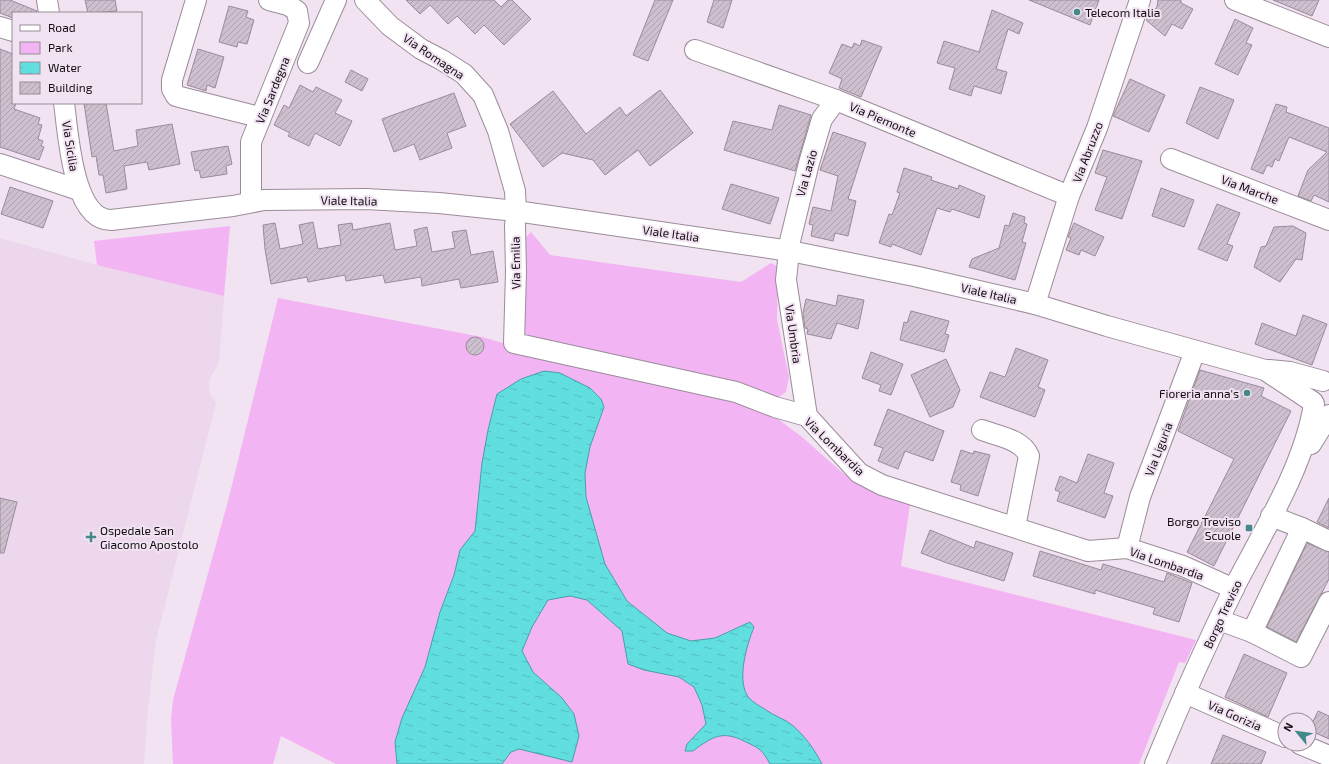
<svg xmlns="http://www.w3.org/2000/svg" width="1329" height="764" viewBox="0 0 1329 764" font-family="'Exo 2',sans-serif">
	<defs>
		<pattern id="water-ripples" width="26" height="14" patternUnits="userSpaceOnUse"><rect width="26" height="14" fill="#61dedf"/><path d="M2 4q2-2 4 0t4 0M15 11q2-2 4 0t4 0" fill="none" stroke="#53bdbe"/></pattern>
		<pattern id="building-hatch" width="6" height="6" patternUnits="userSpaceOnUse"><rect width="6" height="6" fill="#cebfce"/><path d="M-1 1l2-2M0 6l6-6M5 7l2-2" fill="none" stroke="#b0a3b0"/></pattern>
	</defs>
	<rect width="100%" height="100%" fill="#f2e3f2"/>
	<path fill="#ecd7ec" d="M0 238 97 265 224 296 219 363 211 376 209 384 210 394 216 403 156 640 148 709 144 764H0Z"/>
	<g fill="#f3b4f4">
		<path d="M230 226 224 296 97 265 94 241Z"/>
		<path d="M531 232 550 255 741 282 771 263 778 267 777 320 789 377 786 392 775 400 549 345 525 333 517 323 520 243Z"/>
		<path d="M278 298 482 337 641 382 660 379 731 397 770 413 802 437 844 474 910 505 901 566 1196 640 1185 663 1179 662 1139 764H336L281 736 273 764H173L171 719 173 700 228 501Z"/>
	</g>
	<path fill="url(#water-ripples)" stroke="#499fa2" d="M544 371 560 373 590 388 601 399 604 407 590 447 585 473 586 497 605 564 627 601 667 633 691 641 715 638 750 622 754 627C747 645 737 677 747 695 750 701 760 706 766 710 774 716 785 719 792 725 806 737 814 749 822 764H770C762 750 761 749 746 742 723 730 713 736 693 751H685L687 744 706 724 702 705 694 687 679 677 644 670 628 664 622 631 587 600 570 596 548 600 532 627 522 651 533 672 562 698 574 714 579 736 572 762 519 749 511 752 502 764H397L395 742 402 718 425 667 440 612 454 575 460 550 475 531 482 463 488 430 497 394 521 379Z"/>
	<g fill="url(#building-hatch)" stroke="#998b99">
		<path d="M0 0H10L37 11V13H13V18L0 13Z"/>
		<path d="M85 0H115L117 11 88 13Z"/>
		<path d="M406 0H494L501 7 508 0H512L531 19 504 45 484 25 475 34 457 16 448 24 430 5 420 14Z"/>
		<path d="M655 0H673L648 61 633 55Z"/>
		<path d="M714 0H732L723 28 707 22Z"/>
		<path d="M1029 0H1099L1090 25Z"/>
		<path d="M1158 0H1181V3L1193 9 1182 29 1172 24 1165 36 1146 20 1157 7Z"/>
		<path d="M1273 0H1319L1312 16Z"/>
		<path d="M229 6 248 11 246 17 254 20 247 44 238 42 237 47 219 42Z"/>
		<path d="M992 10 1023 23 1019 34 1008 29 996 69 1007 72 1001 94 974 86 971 96 949 89 955 68 937 63 944 41 979 52Z"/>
		<path d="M1235 19 1253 28 1246 43 1252 45 1238 75 1215 64Z"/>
		<path d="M862 40 882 47 861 97 839 88 842 79 829 73 842 44 852 48 854 43 860 46Z"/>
		<path d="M0 49 13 54V103H16L14 109 40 118 38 124 42 125 38 139 43 141 41 146 44 147 39 160 0 147Z"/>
		<path d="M198 49 224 57 215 88 207 85 206 91 187 85Z"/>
		<path d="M351 70 368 79 362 91 345 82Z"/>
		<path d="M1130 79 1165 95 1149 132 1113 116Z"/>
		<path d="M300 85 313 92 316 87 342 100 335 113 352 121 340 146 315 133 309 146 288 136 290 133 274 125 284 105 289 108Z"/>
		<path d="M1200 87 1234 100 1218 139 1186 123Z"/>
		<path d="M660 90 693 133 650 166 638 150 605 175 593 160 562 153 543 167 510 124 553 91 586 134 620 107 626 116Z"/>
		<path d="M454 93 466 126 447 133 452 148 420 160 414 144 394 152 382 119Z"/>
		<path d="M84 103H106L114 151 138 146 136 130 172 124 180 164 149 170 147 162 124 166 127 189 106 193 103 175H99L96 156 92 157Z"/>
		<path d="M1276 104 1287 107 1286 112 1329 128V202L1314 195 1311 201 1298 196 1308 170 1327 152 1289 137 1279 161 1275 159 1272 167 1267 165 1263 174 1251 169Z"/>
		<path d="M779 105 811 115 795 171 724 150 733 121 772 130Z"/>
		<path d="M833 132 866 143 848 199 856 201 848 236 835 233 833 241 811 236 813 225 809 224 813 207 831 211 838 176 820 170Z"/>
		<path d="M228 146 232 164 226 166 227 174 201 178 199 170 195 171 191 152Z"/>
		<path d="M1103 150 1142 161 1122 219 1095 210 1107 177 1095 173Z"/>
		<path d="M904 168 932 177 931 180 958 189 959 185 985 196 979 218 952 209 950 212 937 208 921 255 892 244 891 247 879 243 889 214 892 215 900 193 897 192Z"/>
		<path d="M731 184 779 198 770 224 722 209Z"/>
		<path d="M10 187 53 201 43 228 1 214Z"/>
		<path d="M1161 188 1194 200 1184 227 1152 216Z"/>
		<path d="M1217 204 1240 213 1227 244 1233 246 1227 261 1198 249Z"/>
		<path d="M1013 213 1025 217 1024 223 1027 224 1022 242 1026 243 1015 280 969 267 972 259 999 248 1005 225 1009 226Z"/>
		<path d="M313 222 318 249 341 245 338 225 352 223 353 230 390 223 395 250 417 246 414 230 427 227 432 252 455 248 452 232 466 230 471 255 493 251 498 282 461 288 459 279 422 286 421 277 385 283 383 275 346 281 345 275 308 282 307 277 271 284 265 249 263 225 275 223 280 249 303 244 299 225Z"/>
		<path d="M1074 223 1104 237 1095 256 1081 250 1079 255 1066 250 1071 238 1068 237Z"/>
		<path d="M1293 226 1306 233 1302 260 1296 259 1280 282 1254 267 1261 247 1266 246 1274 227Z"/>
		<path d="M838 295 864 300 858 329 837 323 831 339 807 334 808 329 805 328 803 313 806 299 836 306Z"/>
		<path d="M911 311 949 321 945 334 949 335 944 352 900 340 904 322 907 323Z"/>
		<path d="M1303 315 1327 324 1312 365 1255 344 1262 323 1296 336Z"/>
		<circle cx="475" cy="346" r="9"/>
		<path d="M1016 348 1048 360 1038 387 1045 390 1035 417 980 397 990 372 1005 377Z"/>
		<path d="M871 352 903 364 891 395 879 391 881 385 862 378Z"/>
		<path d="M946 359 960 390 953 407 930 417 911 375Z"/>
		<path d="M1200 370 1264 388 1261 396 1291 411 1214 566 1187 552 1234 459 1178 431Z"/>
		<path d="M888 409 944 431 933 461 905 451 898 469 878 461 883 448 874 445Z"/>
		<path d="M961 450 973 454 974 451 990 455 978 496 960 490 961 485 951 482Z"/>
		<path d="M1088 454 1114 463 1104 493 1113 496 1105 518 1057 501 1060 492 1055 490 1060 476 1077 483Z"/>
		<path d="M0 498 17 502 4 553H0Z"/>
		<path d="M1329 498V528L1317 522Z"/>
		<path d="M930 530 974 548 976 541 1013 553 1004 581 947 563 921 553Z"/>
		<path d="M1307 543 1329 552V579L1296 642 1267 627Z"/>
		<path d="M1040 551 1101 570 1103 564 1164 582 1167 573 1192 583 1179 622 1153 614 1155 608 1095 590V594L1033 576Z"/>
		<path d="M1244 654 1287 673 1268 717 1225 697Z"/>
		<path d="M1318 711 1329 716V739L1309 730Z"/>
		<path d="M1223 735 1266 752 1261 764H1211Z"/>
	</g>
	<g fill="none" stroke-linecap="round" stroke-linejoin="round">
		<g stroke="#9b8c9a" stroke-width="22">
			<g id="minor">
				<path d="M47 0 49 13"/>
				<path d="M196 0 172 80V89L176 96 251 115 260 120"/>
				<path d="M365 0 390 26 421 49 442 60 464 74 483 95 498 131 515 191 516 211"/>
				<path d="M1235 0 1329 37"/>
				<path d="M0 27 13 31"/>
				<path d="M695 50 836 100 1069 196"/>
				<path d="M308 63 336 0"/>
				<path d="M64 103C68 130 72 220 111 220L233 206 264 200 366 199 439 203 516 211 790 251 914 276 1035 304 1107 326 1265 370 1313 402"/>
				<path d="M1171 159 1329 220"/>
				<path d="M0 164 79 190"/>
				<path d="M251 201V142L299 23 297 11 288 5 269 0"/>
				<path d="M515 224 516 272 514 343 736 392 775 407 807 416 859 473 882 485 1088 551 1127 548 1183 566 1234 589"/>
				<path d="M1035 304 1069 196 1097 128 1140 0"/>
				<path d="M1269 370 1290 372 1323 381"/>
				<path d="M807 416 786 280 790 241 809 163 822 119 836 100"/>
				<path d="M982 430C997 436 1022 439 1029 456L1015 527"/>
				<path d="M1311 444 1329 415"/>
				<path d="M1302 528 1329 541"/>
				<path d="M1127 548 1140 497 1195 351"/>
				<path d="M1219 620 1252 632 1302 528 1271 516"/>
				<path d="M1252 632 1301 657 1329 602"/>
				<path d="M1185 693 1285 737"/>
				<path d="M1300 744 1329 756"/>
				<path d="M1155 764C1180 703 1207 643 1236 584 1265 528 1304 466 1314 404"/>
			</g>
		</g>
		<use href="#minor" stroke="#fff" stroke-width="20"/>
	</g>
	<g fill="#428a8a" stroke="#f2e3f2" stroke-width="1.5">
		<circle cx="1077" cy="12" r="4"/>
		<circle cx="1247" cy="393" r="4"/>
		<rect x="1245" y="524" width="8" height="8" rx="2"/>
		<path d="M89 531h4v4h4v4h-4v4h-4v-4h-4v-4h4z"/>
	</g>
	<g text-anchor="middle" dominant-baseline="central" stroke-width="4" stroke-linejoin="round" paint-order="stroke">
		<g font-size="12" fill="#120d12" stroke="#f2e3f2" text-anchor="start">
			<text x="1085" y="12">Telecom Italia</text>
			<text x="1239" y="393" text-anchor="end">Fioreria anna's</text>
			<text x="1241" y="521" text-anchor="end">Borgo Treviso<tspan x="1241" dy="14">Scuole</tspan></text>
			<text x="100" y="530">Ospedale San<tspan x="100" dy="14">Giacomo Apostolo</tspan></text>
		</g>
		<g font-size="12" fill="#120d12" stroke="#f2e3f2">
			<text transform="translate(434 56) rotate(34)">Via Romagna</text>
			<text transform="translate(272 90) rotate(-68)">Via Sardegna</text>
			<text transform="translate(883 119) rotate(23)">Via Piemonte</text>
			<text transform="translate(71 146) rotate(81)">Via Sicilia</text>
			<text transform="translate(1087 152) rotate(-69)">Via Abruzzo</text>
			<text transform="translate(806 173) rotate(-74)">Via Lazio</text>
			<text transform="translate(1250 189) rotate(21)">Via Marche</text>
			<text transform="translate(349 200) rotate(1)">Viale Italia</text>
			<text transform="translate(671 233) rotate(8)">Viale Italia</text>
			<text transform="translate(515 263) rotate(-91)">Via Emilia</text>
			<text transform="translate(989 293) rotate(13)">Viale Italia</text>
			<text transform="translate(794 334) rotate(82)">Via Umbria</text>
			<text transform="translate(835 446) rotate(44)">Via Lombardia</text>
			<text transform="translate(1158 449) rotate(-69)">Via Liguria</text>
			<text transform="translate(1167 563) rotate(19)">Via Lombardia</text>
			<text transform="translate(1222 614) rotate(-65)">Borgo Treviso</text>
			<text transform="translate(1235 715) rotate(24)">Via Gorizia</text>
		</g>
	</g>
	<rect x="12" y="12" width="130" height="92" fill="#f2e3f2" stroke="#988d98"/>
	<rect x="20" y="25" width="20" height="6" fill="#ffffff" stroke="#988d98"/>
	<text x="48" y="32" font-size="12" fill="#120d12">Road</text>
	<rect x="20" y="42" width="20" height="12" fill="#f3b4f4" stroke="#988d98"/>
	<text x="48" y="52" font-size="12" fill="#120d12">Park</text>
	<rect x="20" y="62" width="20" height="12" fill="url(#water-ripples)" stroke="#988d98"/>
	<text x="48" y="72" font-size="12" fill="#120d12">Water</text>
	<rect x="20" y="82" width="20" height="12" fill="url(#building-hatch)" stroke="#988d98"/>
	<text x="48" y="92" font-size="12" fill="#120d12">Building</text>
	<g transform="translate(1297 732) rotate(299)"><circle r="19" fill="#f2e3f2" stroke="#988d98"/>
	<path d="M0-3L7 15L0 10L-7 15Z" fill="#428a8a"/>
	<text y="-6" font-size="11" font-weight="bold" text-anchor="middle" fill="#120d12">N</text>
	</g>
</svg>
